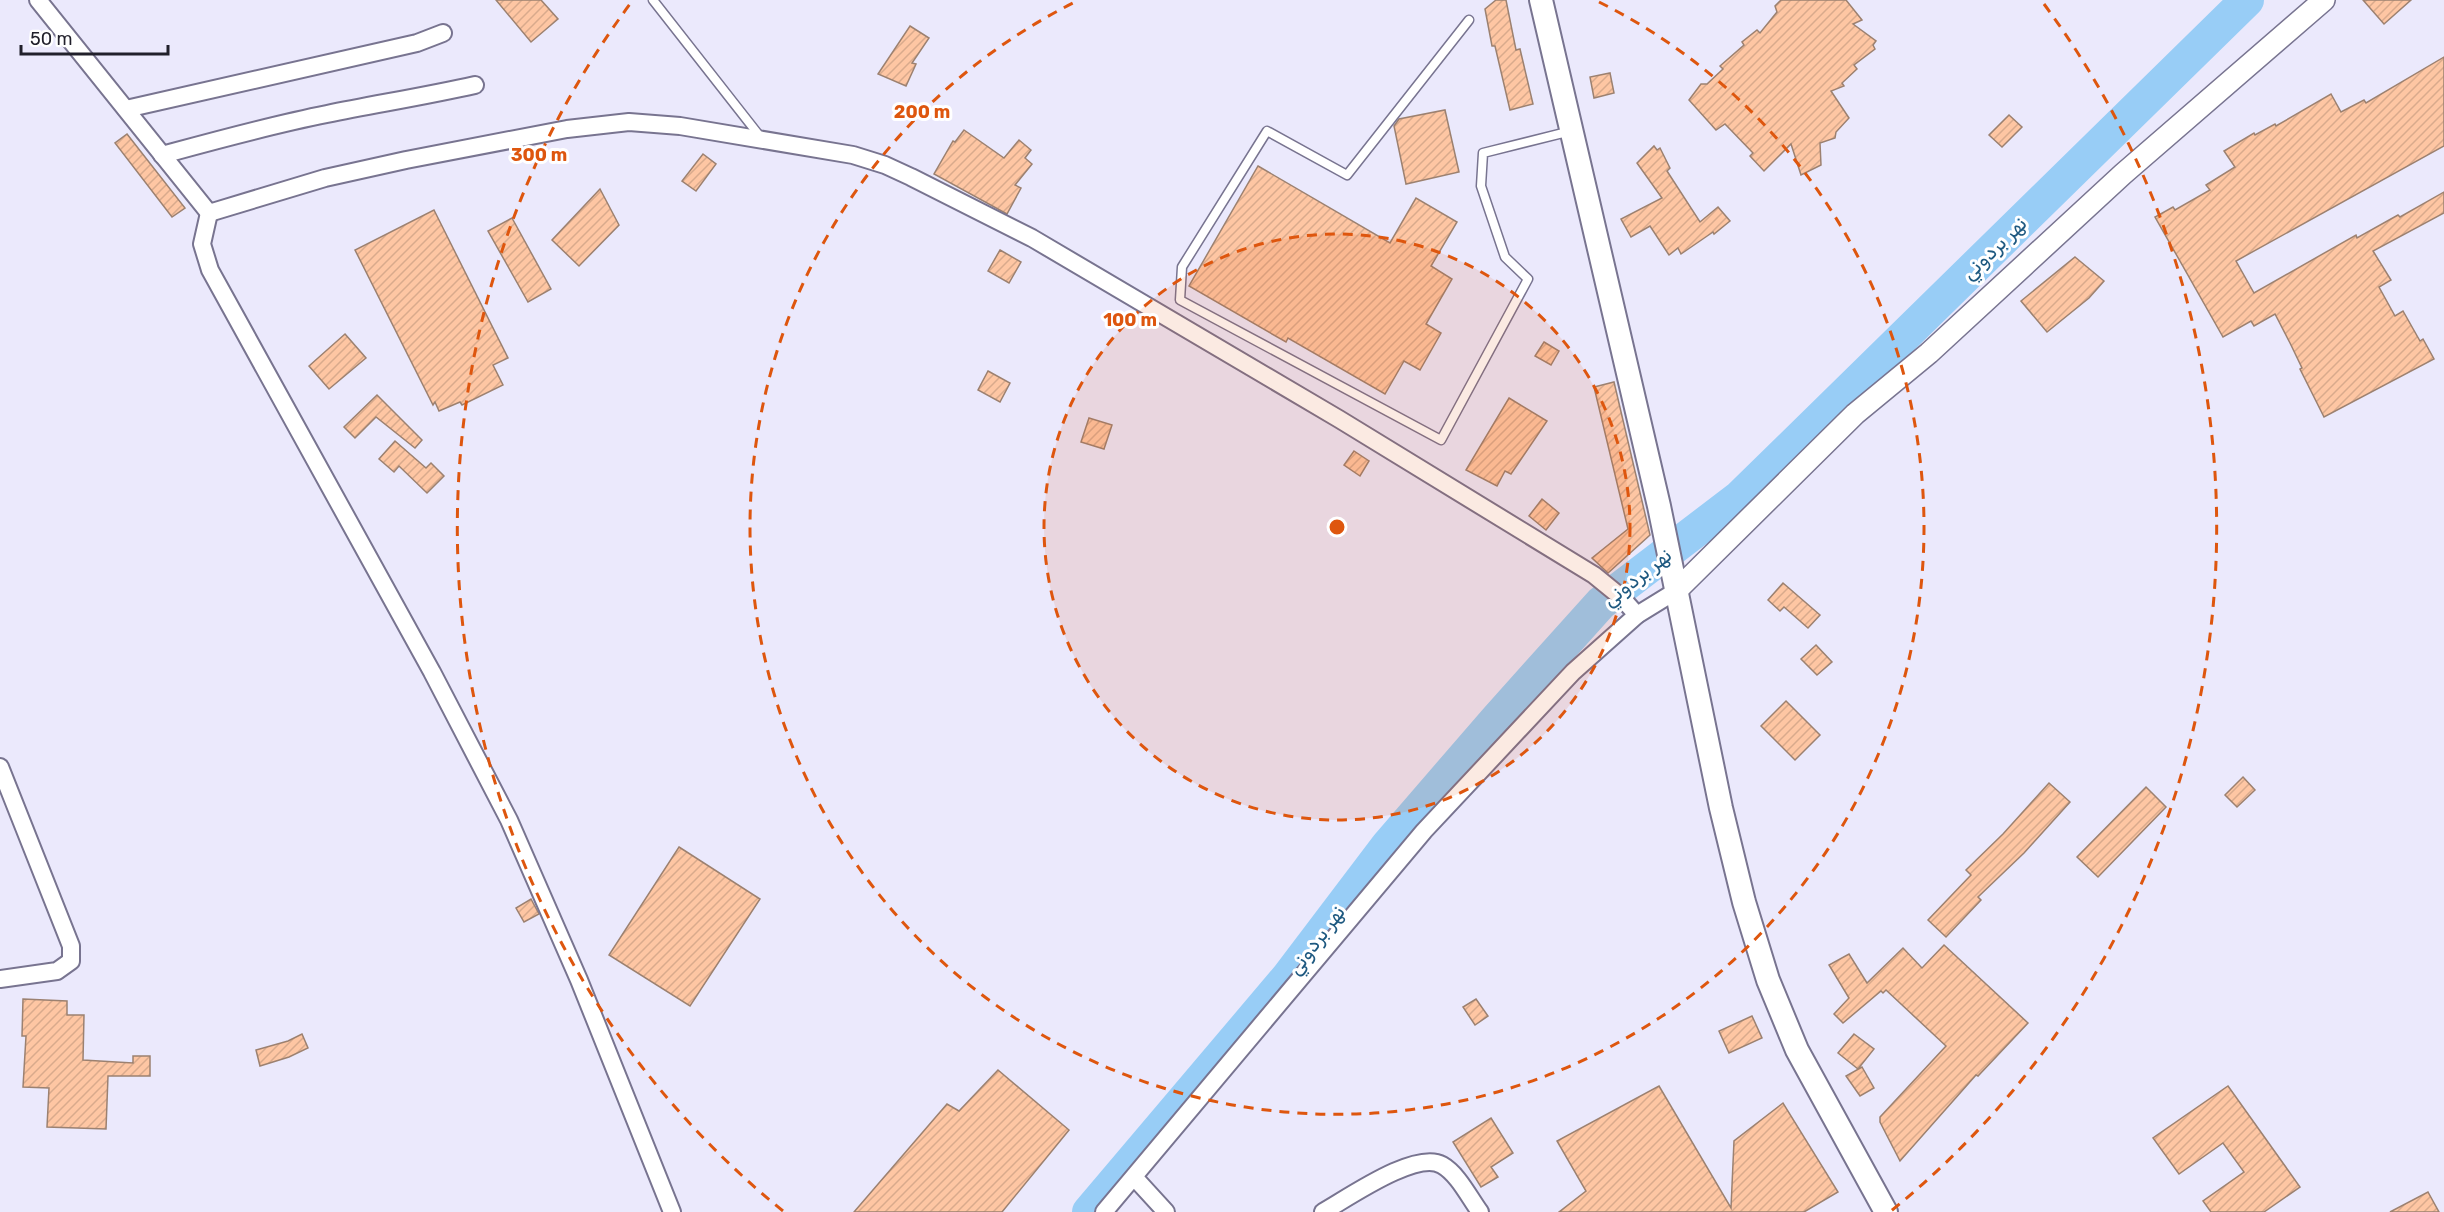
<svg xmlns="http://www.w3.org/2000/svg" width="2444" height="1212" viewBox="0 0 2444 1212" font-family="Rubik,'Noto Naskh Arabic',sans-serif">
	<defs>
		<pattern id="building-hatch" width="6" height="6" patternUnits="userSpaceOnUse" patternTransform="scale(1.5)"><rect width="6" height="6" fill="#fec6a3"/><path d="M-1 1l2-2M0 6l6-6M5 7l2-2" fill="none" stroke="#d9aa8c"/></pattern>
	</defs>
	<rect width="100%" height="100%" fill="#ebe9fc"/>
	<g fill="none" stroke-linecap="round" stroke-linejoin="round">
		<path stroke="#98cdf6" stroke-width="34" d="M1089 1212 1288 977 1388 845 1496 720 1601 603 1740 497 2247 0"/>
	</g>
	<g fill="url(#building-hatch)" stroke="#9c8170" stroke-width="1.5">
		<path d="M496 0H541L558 19 531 42Z"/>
		<path d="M1496 0H1506L1516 50 1520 49 1533 104 1510 110 1495 46H1492L1485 9Z"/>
		<path d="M1781 0H1846L1862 20 1853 24 1876 41 1873 45 1875 49 1854 65 1857 69 1842 83 1844 86 1831 91 1849 118 1836 132 1835 138 1820 143 1821 165 1801 175 1791 144 1764 171 1750 156 1753 153 1725 124 1716 130 1689 100 1701 84H1707L1723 69 1720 66 1744 45 1742 42 1757 30 1760 33 1777 12 1775 6Z"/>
		<path d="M2363 0H2411L2384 24Z"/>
		<path d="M910 26 929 38 912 63 916 64 906 86 878 74Z"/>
		<path d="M2444 57V146L2236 261 2254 293 2356 235 2357 238 2398 215 2400 217 2444 192V213L2373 251 2391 280 2379 287 2395 316 2403 311 2420 341 2423 339 2434 359 2324 417 2300 369 2302 368 2290 343 2275 314 2254 326 2251 321 2223 337 2155 217 2173 207 2175 210 2210 190 2206 185 2235 167 2224 151 2254 133 2255 135 2275 124 2276 126 2331 94 2341 112 2364 100 2366 103Z"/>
		<path d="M1610 73 1614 93 1594 98 1590 77Z"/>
		<path d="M1445 110 1459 172 1406 184 1394 126 1399 119Z"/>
		<path d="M2009 115 2022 127 2002 147 1989 135Z"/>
		<path d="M964 130 1004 158 1019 140 1031 150 1025 158 1032 164 1015 185 1021 188 1007 214 934 174 953 141 955 142Z"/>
		<path d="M127 134 185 208 172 217 115 143Z"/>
		<path d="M1654 146 1657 150 1660 148 1670 168 1667 171 1700 222 1718 207 1730 221 1714 234 1713 232 1681 254 1678 248 1669 255 1650 226 1631 237 1621 219 1662 198 1637 163Z"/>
		<path d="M703 154 716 164 696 191 682 181Z"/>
		<path d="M1258 166 1390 243 1416 198 1457 222 1431 266 1452 279 1426 324 1441 333 1420 370 1404 361 1385 394 1288 338 1286 342 1189 286Z"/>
		<path d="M600 189 619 225 579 266 552 240Z"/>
		<path d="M434 210 508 358 493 365 503 385 462 405 460 402 439 411 435 402 433 405 355 250Z"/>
		<path d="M512 218 551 289 528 302 488 231Z"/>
		<path d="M1000 250 1021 262 1009 283 988 271Z"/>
		<path d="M2075 257 2104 281 2089 298 2047 332 2021 301Z"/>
		<path d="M345 334 366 358 329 389 309 366Z"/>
		<path d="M1544 342 1559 351 1551 365 1535 356Z"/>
		<path d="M988 371 1010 383 1000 402 978 390Z"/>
		<path d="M1614 382 1650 535 1608 573 1592 558 1628 529 1594 387Z"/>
		<path d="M377 395 422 440 415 448 376 417 355 438 344 427Z"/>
		<path d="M1509 398 1547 421 1511 474 1505 471 1497 486 1466 470Z"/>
		<path d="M1089 418 1112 425 1104 449 1081 442Z"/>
		<path d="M395 441 426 468 431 463 444 476 427 493 399 466 394 472 379 459Z"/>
		<path d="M1354 451 1369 461 1360 476 1344 465Z"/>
		<path d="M1542 499 1559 513 1546 530 1529 516Z"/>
		<path d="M1783 583 1820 615 1808 628 1784 607 1780 611 1768 600Z"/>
		<path d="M1816 645 1832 662 1817 675 1801 659Z"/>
		<path d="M1786 701 1820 735 1795 760 1761 726Z"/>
		<path d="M2243 777 2255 790 2237 807 2225 795Z"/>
		<path d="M2049 783 2070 802 2024 853 1978 897 1981 900 1946 937 1928 920 1971 875 1966 870 2003 834Z"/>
		<path d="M2146 787 2166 807 2098 877 2077 857Z"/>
		<path d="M679 847 760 899 690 1006 609 955Z"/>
		<path d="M531 899 539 914 524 922 516 908Z"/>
		<path d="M1944 945 2028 1023 1978 1076 1976 1075 1900 1161 1880 1122V1117L1946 1046 1886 990 1883 993 1881 991 1843 1023 1834 1014 1849 998 1829 965 1849 954 1867 983 1903 948 1922 968Z"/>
		<path d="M23 999 67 1001V1015H84L83 1060 133 1063V1056H150V1076H108L106 1129 47 1127 49 1088 23 1087 26 1036H22Z"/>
		<path d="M1476 999 1488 1016 1475 1025 1463 1007Z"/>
		<path d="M1752 1016 1762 1038 1729 1053 1719 1031Z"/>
		<path d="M302 1034 308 1048 289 1057 260 1066 256 1050 288 1041Z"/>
		<path d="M1854 1034 1874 1049 1858 1069 1838 1053Z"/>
		<path d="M1862 1067 1874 1088 1860 1096 1846 1076Z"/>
		<path d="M998 1070 1069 1130 1002 1212H854L947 1104 959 1111Z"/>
		<path d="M1659 1086 1731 1208 1734 1141 1783 1103 1838 1192 1804 1212H1559L1586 1191 1557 1141Z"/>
		<path d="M2228 1086 2300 1187 2264 1212H2211L2203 1201 2244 1172 2223 1143 2179 1174 2153 1138Z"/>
		<path d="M1491 1118 1513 1153 1491 1167 1498 1177 1481 1187 1453 1142Z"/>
		<path d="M2428 1192 2439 1212H2390Z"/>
	</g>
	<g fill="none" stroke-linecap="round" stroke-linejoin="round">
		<g stroke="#787490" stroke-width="11">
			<g id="service">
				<path d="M653 0 762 139"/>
				<path d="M1469 20 1347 175 1267 131 1182 267 1180 300 1441 440 1528 279 1505 257 1481 186 1483 153 1571 131"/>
			</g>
		</g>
		<g stroke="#787490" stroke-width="20">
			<g id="minor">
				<path d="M38 0 209 213"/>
				<path d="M126 109 417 43 443 33"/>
				<path d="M162 155C217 140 271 125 327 114 376 104 426 96 475 85"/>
				<path d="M209 213 325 178 406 160 567 129 629 122 680 126 853 155 885 165 911 177 1032 238 1339 419 1594 575 1621 597 1637 615"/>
				<path d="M209 213 202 244 210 270 432 672 509 820 579 980 672 1212"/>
				<path d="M0 767 71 946V961L57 971 0 979"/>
				<path d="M1134 1177 1166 1212"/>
				<path d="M1104 1212 1424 831 1573 672 1637 615 1676 591"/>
				<path d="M1323 1212C1348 1198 1416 1150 1442 1165 1458 1174 1469 1197 1480 1212"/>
			</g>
		</g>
		<g stroke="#787490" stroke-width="24">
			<path id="tertiary" d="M1676 591 1855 414 1929 353 2123 174 2324 0"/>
		</g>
		<g stroke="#787490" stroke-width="26">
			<path id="secondary" d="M1541 0 1659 506 1721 808 1744 902 1768 980 1797 1050 1886 1212"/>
		</g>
		<use href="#service" stroke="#fff" stroke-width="8"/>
		<use href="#minor" stroke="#fff" stroke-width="16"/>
		<use href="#tertiary" stroke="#fff" stroke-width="21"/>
		<use href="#secondary" stroke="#fff" stroke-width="22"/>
	</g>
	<circle cx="1337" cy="527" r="293" fill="#de560e" fill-opacity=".12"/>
	<g fill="none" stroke="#de560e" stroke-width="3" stroke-dasharray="10 8">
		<circle cx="1337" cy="527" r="293"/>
		<path d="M1599 2A587 587 0 1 1 1075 2"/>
		<path d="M783 1211A880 880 0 0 1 630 4M2044 4A880 880 0 0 1 1891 1211"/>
	</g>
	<g text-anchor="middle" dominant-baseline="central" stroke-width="6" stroke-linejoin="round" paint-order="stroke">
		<g font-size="20" font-style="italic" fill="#1e5980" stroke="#fff">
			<text transform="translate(1994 248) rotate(-44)">نهر بردوني</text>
			<text transform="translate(1637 577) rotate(-38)">نهر بردوني</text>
			<text transform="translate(1316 940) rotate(-53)">نهر بردوني</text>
		</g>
	</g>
	<circle cx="1337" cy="527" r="9" fill="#de560e" stroke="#fff" stroke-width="3"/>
	<g font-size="18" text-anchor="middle" font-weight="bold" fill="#de560e" stroke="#fff" stroke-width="6" stroke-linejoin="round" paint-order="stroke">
		<text x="922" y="118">200 m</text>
		<text x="539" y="161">300 m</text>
		<text x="1130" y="326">100 m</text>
	</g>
	<path d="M21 45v9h147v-9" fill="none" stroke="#21202b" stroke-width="3"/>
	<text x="30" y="45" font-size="18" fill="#21202b" stroke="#ffffff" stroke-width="4.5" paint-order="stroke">50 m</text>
</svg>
